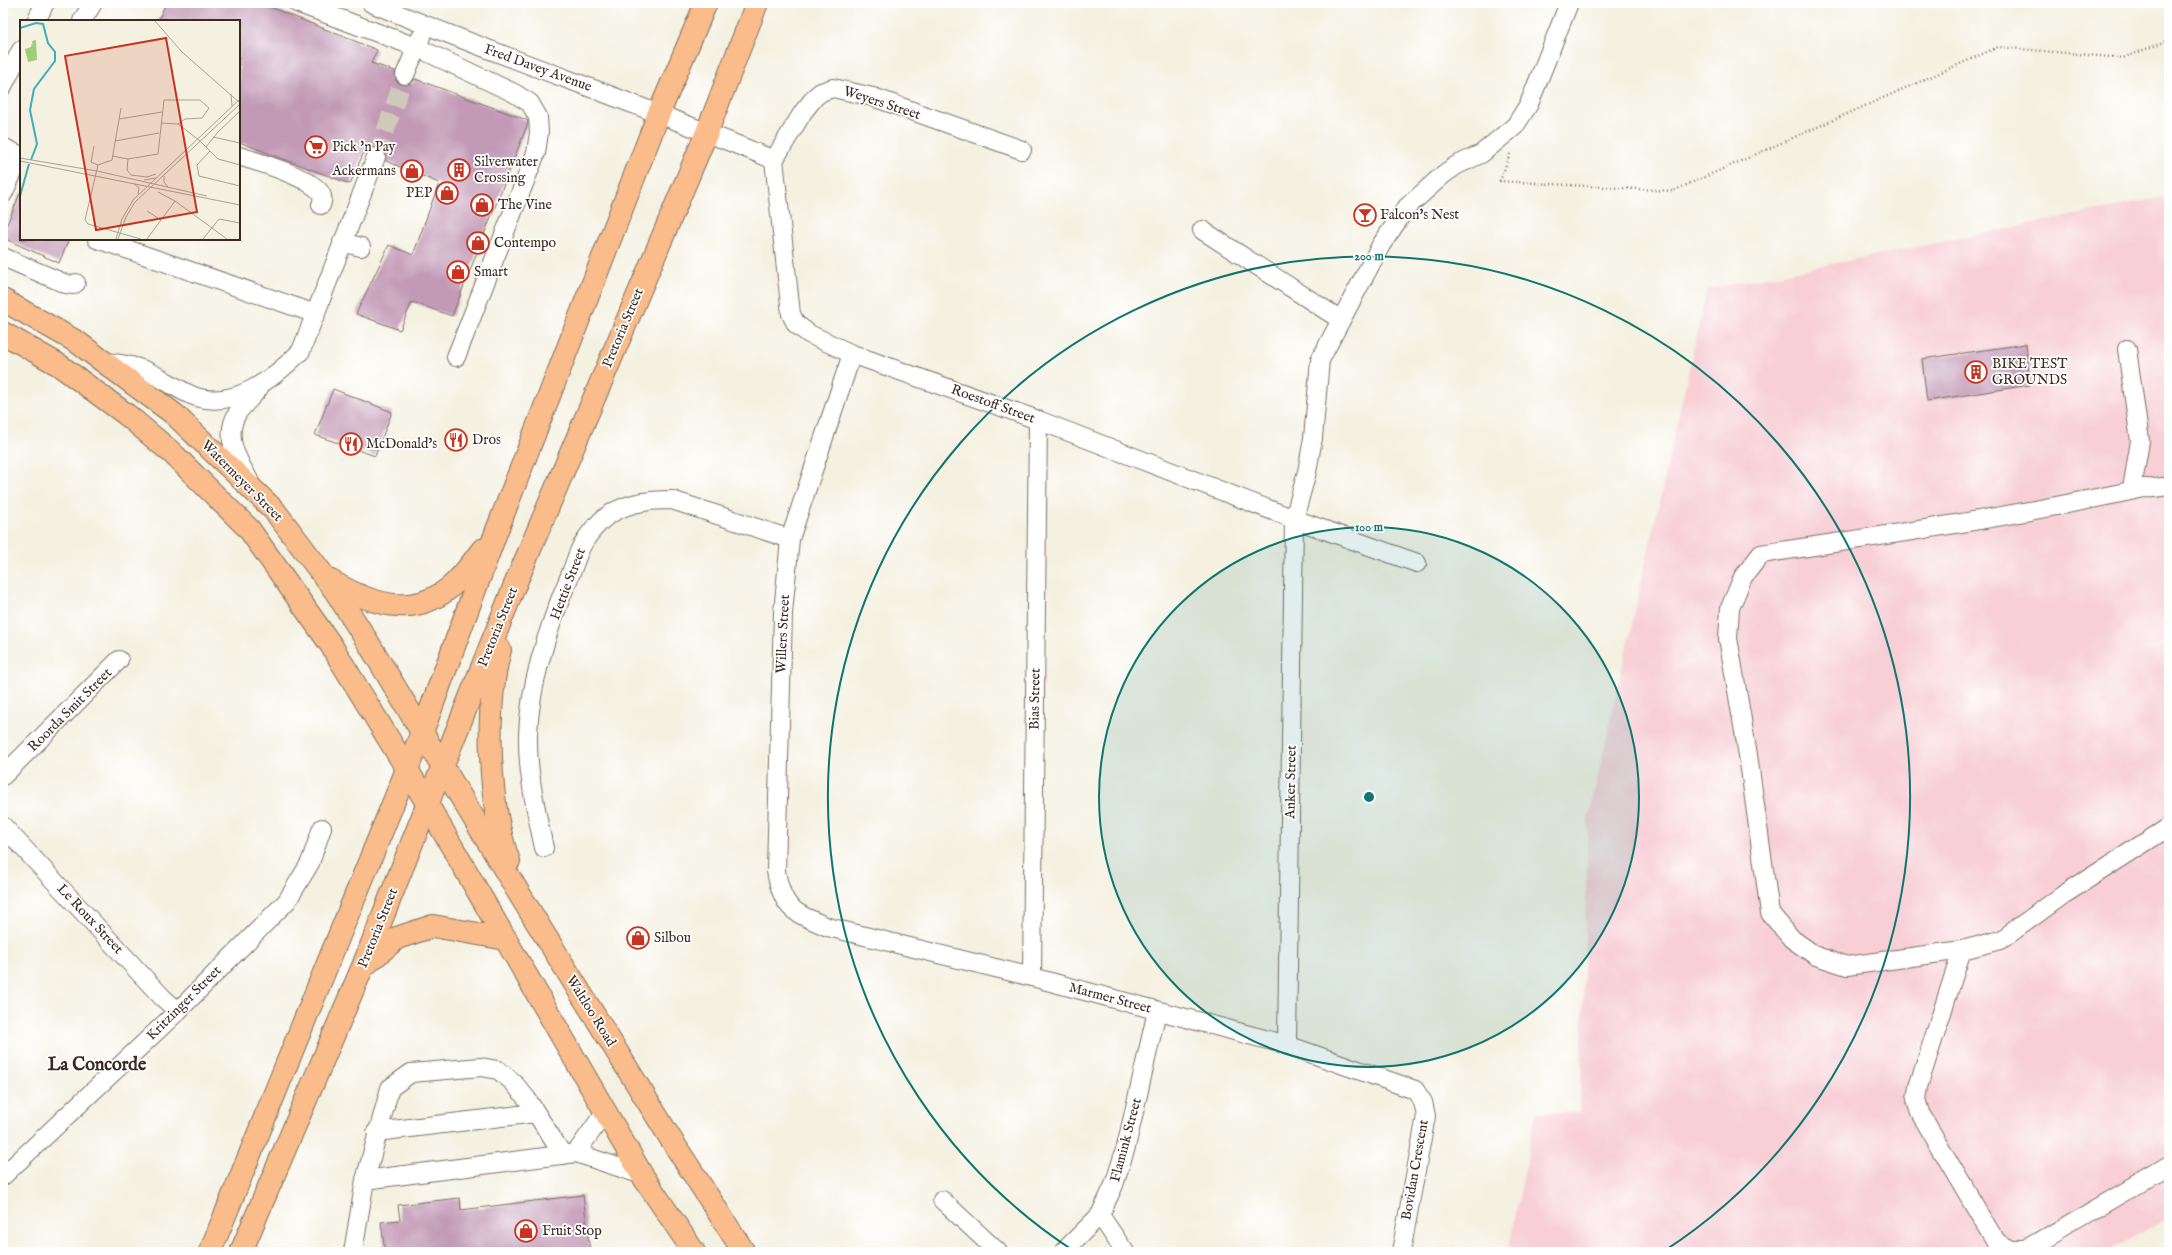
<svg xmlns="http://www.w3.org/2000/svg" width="2172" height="1255" viewBox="0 0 2172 1255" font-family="'IM FELL English',serif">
	<rect width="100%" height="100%" fill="#fff"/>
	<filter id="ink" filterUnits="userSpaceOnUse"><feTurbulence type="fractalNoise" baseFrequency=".025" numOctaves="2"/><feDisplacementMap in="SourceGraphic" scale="8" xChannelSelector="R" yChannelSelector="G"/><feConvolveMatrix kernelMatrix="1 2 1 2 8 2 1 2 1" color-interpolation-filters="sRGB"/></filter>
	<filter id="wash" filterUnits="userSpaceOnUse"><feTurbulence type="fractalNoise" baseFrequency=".012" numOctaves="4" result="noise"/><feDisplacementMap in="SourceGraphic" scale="16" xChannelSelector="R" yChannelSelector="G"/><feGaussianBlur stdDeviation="0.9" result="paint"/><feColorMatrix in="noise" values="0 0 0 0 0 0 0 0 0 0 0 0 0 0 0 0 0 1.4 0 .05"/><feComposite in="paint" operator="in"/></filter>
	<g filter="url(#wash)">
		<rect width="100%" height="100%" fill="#f4f1e1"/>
		<path fill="#f7cfd5" d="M2169 196V1217L2108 1252H1508L1536 1112H1580L1588 820 1707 289Z"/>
		<g id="blocks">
			<g fill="#c29ab6">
				<path d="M166 3H260L377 50 371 63 395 71 396 81 401 84H411L415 79 527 120 528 123 452 316 412 302 400 330 356 314 389 245 413 255 439 183 386 161 384 151 379 147H374L367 153 364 152 350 184 239 142V21H158Z"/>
				<path d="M21 191V239H69L59 263 3 238V234Z"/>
				<path d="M2026 344 2030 385 1927 401 1922 359Z"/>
				<path d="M333 389 392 412 375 456 315 435Z"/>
				<path d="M583 1195 590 1252H385L381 1222 400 1220 398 1205 460 1198 461 1210Z"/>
			</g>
		</g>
	</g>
	<g filter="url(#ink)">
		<use href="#blocks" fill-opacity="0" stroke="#7c7062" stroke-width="1"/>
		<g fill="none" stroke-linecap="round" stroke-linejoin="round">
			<path stroke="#cfc9ba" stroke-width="18" stroke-dasharray="18 9" stroke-linecap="butt" d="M376 157 405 75"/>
			<g stroke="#7c7062" stroke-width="20">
				<g id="minor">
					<path d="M297 3 416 47 514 93 530 103 538 117 539 132 536 153 456 357"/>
					<path d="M371 3C504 58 641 104 774 160L791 314 796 324 809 334 852 354 1038 420 1294 519 1417 563"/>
					<path d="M36 21 45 3"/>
					<path d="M82 21 93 3"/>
					<path d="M405 75 421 37"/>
					<path d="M3 86 21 50"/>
					<path d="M3 147 21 156"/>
					<path d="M239 156C255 161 318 179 322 196 323 198 322 203 321 205"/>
					<path d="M774 160 803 112 815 97 821 92 833 88 873 97 1022 150"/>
					<path d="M3 194 21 155"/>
					<path d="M1202 230 1341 320"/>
					<path d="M97 239 316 314"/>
					<path d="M342 242 361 247"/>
					<path d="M3 257 66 284 73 285 76 283"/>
					<path d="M2127 349 2140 441 2133 483C2140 492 2159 487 2169 486"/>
					<path d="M852 354 790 539 783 613 776 871C783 910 793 912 828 927L1032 977 1287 1045 1415 1090 1423 1102 1426 1116 1401 1252"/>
					<path d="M106 362C122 364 138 366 153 374 166 381 178 389 191 395 232 412 273 379 301 351L376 157"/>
					<path d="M249 480C237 459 223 436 238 412 244 404 252 397 259 388"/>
					<path d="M2144 488C2017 516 1889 535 1761 554L1743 577 1730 608 1728 638 1748 755 1770 913 1792 939 1816 956 1847 966 1962 950 2001 940 2063 895 2169 827"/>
					<path d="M3 776 119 660"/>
					<path d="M3 826 163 998 178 1011"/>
					<path d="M544 848C536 810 527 772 528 734 530 680 550 622 571 573 575 563 578 551 584 542 588 535 595 527 601 521 621 503 646 500 672 500L790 539"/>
					<path d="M1962 950 1918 1087 1916 1099 1920 1113 1996 1242 2012 1250H2026L2169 1166"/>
					<path d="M1032 977 1038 420"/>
					<path d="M1287 1045 1294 519 1307 472 1313 438 1320 360 1341 320 1381 245 1407 207 1444 174 1457 165 1481 154 1515 126 1529 104 1569 3"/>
					<path d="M376 1132 536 1113"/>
					<path d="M576 1153 605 1112"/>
					<path d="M3 1176 178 1011 287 901 310 863 322 828"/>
					<path d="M365 1180 390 1088 411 1073 481 1067 498 1070 513 1082 527 1099 563 1155"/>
					<path d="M942 1200 998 1252"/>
					<path d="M1100 1215 1125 1252"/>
					<path d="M353 1252 365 1180 576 1153 642 1175"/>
					<path d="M1063 1252 1100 1215 1114 1185 1126 1147 1157 1011"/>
				</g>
			</g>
			<g stroke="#7c7062" stroke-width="24">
				<g id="major">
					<path d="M3 300 77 342 174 414 274 510 336 592 369 644 523 900 674 1144 744 1252"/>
					<path d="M3 333 59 365 127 415 171 452 249 529 331 645 407 769 642 1175 694 1252"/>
					<path d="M331 581C372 605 416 620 455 583 465 573 473 562 482 550"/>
					<path d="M500 650C485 707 488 806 509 861"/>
					<path d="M365 965 397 938 433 926 506 939"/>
					<path d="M210 1252 423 730 497 530 659 113 706 3"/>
					<path d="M241 1252 363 966 514 587 707 132 757 3"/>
				</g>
			</g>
			<path stroke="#7c7062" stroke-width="2.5" stroke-dasharray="1 3" stroke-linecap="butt" d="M1510 154 1500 181 1673 191 1998 47 2123 58 2169 40"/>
			<use href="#minor" stroke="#fff" stroke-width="18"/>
			<use href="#major" stroke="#f9bc8a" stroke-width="22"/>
		</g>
	</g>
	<circle cx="1369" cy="797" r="270" fill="#0f766e" fill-opacity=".12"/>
	<g fill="none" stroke="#0f766e" stroke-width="2">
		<circle cx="1369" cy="797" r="270"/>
		<path d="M1074 1251A541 541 0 1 1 1664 1251"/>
	</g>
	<defs>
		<g id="supermarket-ring" transform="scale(1.15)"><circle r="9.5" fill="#fff" stroke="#c8321e" stroke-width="1.5"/><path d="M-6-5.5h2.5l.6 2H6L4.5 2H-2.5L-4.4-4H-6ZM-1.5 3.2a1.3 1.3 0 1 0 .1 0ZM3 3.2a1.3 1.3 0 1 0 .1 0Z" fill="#c8321e"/></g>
		<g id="building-ring" transform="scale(1.15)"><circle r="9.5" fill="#fff" stroke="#c8321e" stroke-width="1.5"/><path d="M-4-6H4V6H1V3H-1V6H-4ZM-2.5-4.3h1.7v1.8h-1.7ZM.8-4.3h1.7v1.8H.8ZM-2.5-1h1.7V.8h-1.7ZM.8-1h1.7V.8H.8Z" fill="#c8321e"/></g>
		<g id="shop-ring" transform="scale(1.15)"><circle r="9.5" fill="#fff" stroke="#c8321e" stroke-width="1.5"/><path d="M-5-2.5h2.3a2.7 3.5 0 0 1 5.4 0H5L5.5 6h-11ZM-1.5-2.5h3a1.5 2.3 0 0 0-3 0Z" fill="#c8321e"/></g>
		<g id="bar-ring" transform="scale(1.15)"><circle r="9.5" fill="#fff" stroke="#c8321e" stroke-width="1.5"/><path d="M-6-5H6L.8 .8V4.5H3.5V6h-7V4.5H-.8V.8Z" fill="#c8321e"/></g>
		<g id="restaurant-ring" transform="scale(1.15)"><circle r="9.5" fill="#fff" stroke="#c8321e" stroke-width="1.5"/><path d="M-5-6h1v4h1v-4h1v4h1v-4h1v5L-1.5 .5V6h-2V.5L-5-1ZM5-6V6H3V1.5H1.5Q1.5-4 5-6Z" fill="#c8321e"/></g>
	</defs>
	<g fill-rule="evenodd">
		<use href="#supermarket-ring" x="316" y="147"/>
		<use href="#building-ring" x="459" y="170"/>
		<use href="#shop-ring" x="412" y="171"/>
		<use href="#shop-ring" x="447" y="193"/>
		<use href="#shop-ring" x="482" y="205"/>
		<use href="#bar-ring" x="1365" y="215"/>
		<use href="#shop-ring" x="478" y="243"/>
		<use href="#shop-ring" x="458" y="272"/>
		<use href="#building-ring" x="1976" y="372"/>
		<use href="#restaurant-ring" x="456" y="440"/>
		<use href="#restaurant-ring" x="351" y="444"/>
		<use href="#shop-ring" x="638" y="938"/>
		<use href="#shop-ring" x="526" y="1231"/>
	</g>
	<g text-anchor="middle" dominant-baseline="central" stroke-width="3.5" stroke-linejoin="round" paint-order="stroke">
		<g font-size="14" fill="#3b2a1e" stroke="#fff">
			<text transform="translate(538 68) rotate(20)">Fred Davey Avenue</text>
			<text transform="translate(882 103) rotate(18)">Weyers Street</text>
			<text transform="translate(623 328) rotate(-67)">Pretoria Street</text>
			<text transform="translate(993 404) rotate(20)">Roestoff Street</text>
			<text transform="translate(242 481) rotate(45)">Watermeyer Street</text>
			<text transform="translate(568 584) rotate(-69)">Hettie Street</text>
			<text transform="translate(498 627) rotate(-68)">Pretoria Street</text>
			<text transform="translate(783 634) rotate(-87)">Willers Street</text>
			<text transform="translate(1035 699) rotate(-89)">Bias Street</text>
			<text transform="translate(70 710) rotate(-45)">Roorda Smit Street</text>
			<text transform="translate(1291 782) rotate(-89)">Anker Street</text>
			<text transform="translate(90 919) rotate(47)">Le Roux Street</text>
			<text transform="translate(378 928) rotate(-68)">Pretoria Street</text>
			<text transform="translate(1110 998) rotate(15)">Marmer Street</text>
			<text transform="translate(184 1003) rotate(-45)">Kritzinger Street</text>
			<text transform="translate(591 1011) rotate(58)">Waltloo Road</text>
			<text transform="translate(1126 1140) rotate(-75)">Flamink Street</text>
			<text transform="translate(1415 1170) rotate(-80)">Bovidan Crescent</text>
		</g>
		<g font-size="14" fill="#3b2a1e" stroke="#fff" text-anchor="start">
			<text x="332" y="147">Pick 'n Pay</text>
			<text x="474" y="162">Silverwater<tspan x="474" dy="16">Crossing</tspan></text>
			<text x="396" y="171" text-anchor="end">Ackermans</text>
			<text x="432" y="193" text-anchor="end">PEP</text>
			<text x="498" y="205">The Vine</text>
			<text x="1380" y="215">Falcon's Nest</text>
			<text x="494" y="243">Contempo</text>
			<text x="474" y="272">Smart</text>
			<text x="1992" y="364">BIKE TEST<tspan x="1992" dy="16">GROUNDS</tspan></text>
			<text x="472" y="440">Dros</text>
			<text x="366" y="444">McDonald's</text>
			<text x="654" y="938">Silbou</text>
			<text x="542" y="1231">Fruit Stop</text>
		</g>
		<g font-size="18" font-weight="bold" fill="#3b2a1e" stroke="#fff">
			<text x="97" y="1065">La Concorde</text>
		</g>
	</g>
	<g transform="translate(20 20)">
		<rect width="220" height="220" fill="#f4f1e1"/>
		<path d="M16 20 17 40 8 42 5 29 11 27 12 23 13 27 12 21Z" fill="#a1cc79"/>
		<path fill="none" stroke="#3eafb9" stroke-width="2" d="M0 8 16 3 23 4 28 23 35 32V41L14 69 10 90 17 124 11 140M0 176 9 144"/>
		<path fill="none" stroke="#aaa193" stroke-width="1" d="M135 1 162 32 220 83M211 74 212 86M101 88 92 140 78 145 65 200 68 204 121 219M99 99 142 92M141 103 158 104 179 120 198 139 220 145M193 117 220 123M95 121 139 113M74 126 71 142 78 145M186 127 198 112 220 91M190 131 177 145 179 156 220 166M92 136 108 139 138 134 144 80H180L189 88 182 98 165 99 158 104M0 138 77 151 187 176M108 139 107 150 111 155 127 157 136 154M0 141 220 185M144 156V162L148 167M124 160 136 158M114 164 119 168 118 174M138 172 155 181 207 219M127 191 141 200M96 219 102 199 113 180 220 79M98 219 106 197 115 182 220 84M127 219 155 181M183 219 199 199 220 203"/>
		<path fill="#c8321e" fill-opacity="0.15" stroke="#c8321e" stroke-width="2" d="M146 18 177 192 76 210 45 36Z"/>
		<rect width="220" height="220" fill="none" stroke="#3b2a1e" stroke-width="2"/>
	</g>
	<circle cx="1369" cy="797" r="6" fill="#0f766e" stroke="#fff" stroke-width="2"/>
	<g font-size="12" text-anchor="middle" font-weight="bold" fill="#0f766e" stroke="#fff" stroke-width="3.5" stroke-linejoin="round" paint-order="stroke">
		<text x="1369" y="260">200 m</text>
		<text x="1369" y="531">100 m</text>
	</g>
	<rect width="2172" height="1255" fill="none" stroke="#fff" stroke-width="16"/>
</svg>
